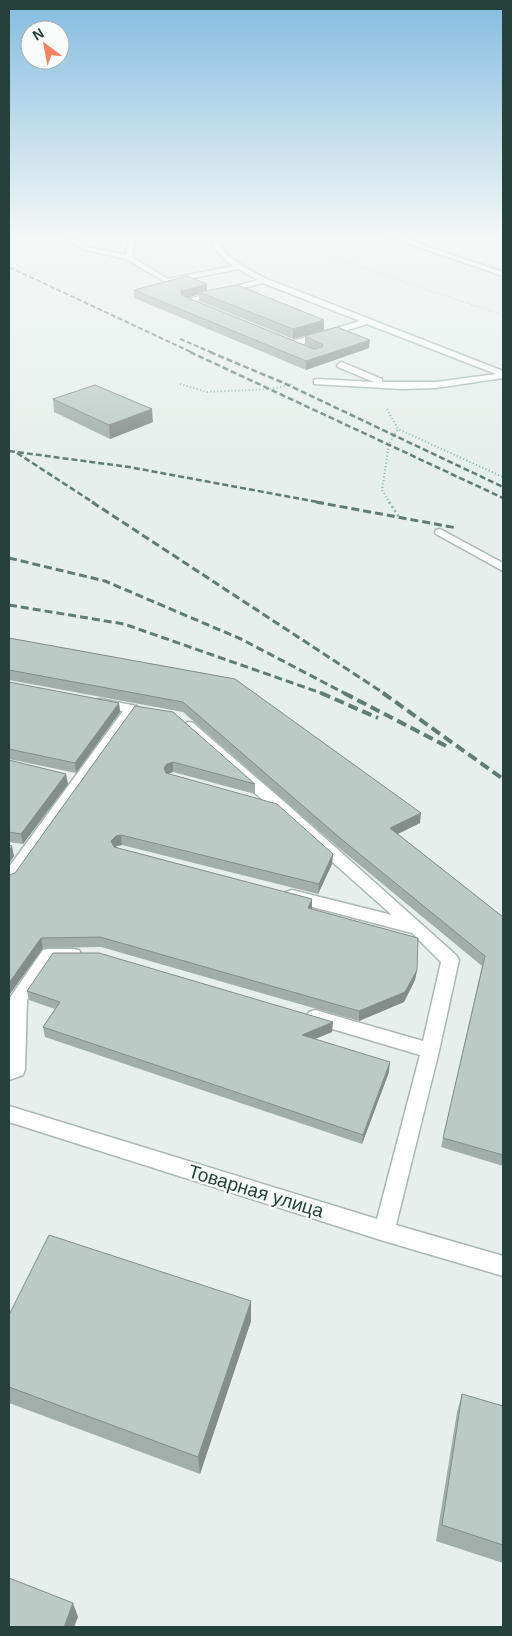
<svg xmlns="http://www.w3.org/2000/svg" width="512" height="1636" viewBox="0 0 512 1636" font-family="Arial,sans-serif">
	<rect width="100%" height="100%" fill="#e6efeb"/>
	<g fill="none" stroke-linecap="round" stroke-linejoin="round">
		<g stroke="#a8b8b2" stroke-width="3">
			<g id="minor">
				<path d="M59 234H66L87 247 125 255 129 243 126 234H132L135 243 132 257 168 279 233 266C221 258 213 247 208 234H214C224 258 245 268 267 279L503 371V378L436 388 402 389 314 384V380L317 379 374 382 338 367 337 365 341 362 382 379V382H436L496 374 367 324 296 346H290V342L360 321 263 283 193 301 202 306 195 308 182 301 258 280 238 269 167 283 126 259 83 249Z"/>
				<path d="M381 234H390L503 272V276Z"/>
				<path d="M440 529 503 563V571L436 534 435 532 436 530Z"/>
				<path d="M100 699 137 706 139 709 15 882 9 884V867L123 711 95 706 93 703 95 700Z"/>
				<path d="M188 722 193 723 288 805 456 955 459 960 439 1051 396 1225 503 1256V1276L384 1241 9 1122V1106L377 1219 420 1055 309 1022 306 1017 309 1012 315 1010 423 1041 441 962 412 933 286 900 284 896 286 892 292 890 392 915 183 729 181 726Z"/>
				<path d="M49 949H73L79 950 82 955 79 960 54 961 27 1000 25 1069 23 1075 9 1080V999L43 950Z"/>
			</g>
		</g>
		<path stroke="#86b3a5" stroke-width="1" stroke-dasharray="1 2" stroke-linecap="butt" d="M293 234C304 252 472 304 503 315"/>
		<g stroke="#86b3a5" stroke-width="2" stroke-dasharray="1 2.5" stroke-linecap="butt">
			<path d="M180 384 207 392 271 389 293 384"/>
			<path d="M387 409 398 429 503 477"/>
			<path d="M390 503 382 490 389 444 398 429"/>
		</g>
		<path stroke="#86b3a5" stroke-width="2.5" stroke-dasharray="2 3" stroke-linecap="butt" d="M389 502 399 517"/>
		<use href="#minor" fill="#fff" fill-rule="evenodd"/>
		<g stroke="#5f7d75" stroke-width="2" stroke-dasharray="5 2.5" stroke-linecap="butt">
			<path d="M9 267 193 353"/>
			<path d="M180 339 213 353"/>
		</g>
		<g stroke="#5f7d75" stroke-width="2.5" stroke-dasharray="6 3" stroke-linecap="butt">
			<path d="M190 352 503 498"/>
			<path d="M210 352 286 384 503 487"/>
			<path d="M9 451 129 467 323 503"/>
			<path d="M17 453 94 503"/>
		</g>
		<g stroke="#5f7d75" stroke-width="3" stroke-dasharray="8 4" stroke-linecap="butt">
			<path d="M92 502 385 694"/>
			<path d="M316 502 457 528"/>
			<path d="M9 558 105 581 241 639 346 694"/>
			<path d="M9 605 124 624 324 694"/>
		</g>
		<g stroke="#5f7d75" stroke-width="4" stroke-dasharray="10 5" stroke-linecap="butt">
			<path d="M321 693 378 718"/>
			<path d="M344 693 448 747"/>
			<path d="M383 693 503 779"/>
		</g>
	</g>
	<g fill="#a1aea9">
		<path d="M207 284V290L324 320V330L293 339 199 301V294L188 298 314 349 305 344V336L369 348 306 370 134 298V290Z"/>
		<path d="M53 399 153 422 110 439 54 412Z"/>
		<path d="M9 638 235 679 420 823 398 834 503 917V1166L441 1147 482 966 339 848 183 712 9 680Z"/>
		<path d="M9 682 119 703 120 712 76 773 9 759Z"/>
		<path d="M135 706 255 784V794L173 772 168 774 333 854 332 864 318 894 122 845 117 846 116 847 311 909 417 970 415 980 404 1002 359 1021 101 947 43 948 10 994 9 993V875L15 873Z"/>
		<path d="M9 760 68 784 23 844 9 842Z"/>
		<path d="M27 991 332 1032 315 1039 389 1072 362 1144 45 1037 43 1027 55 1009 29 1000Z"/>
		<path d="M9 1315 251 1321 200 1474 9 1403Z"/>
		<path d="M462 1394 503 1406V1563L436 1541 457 1412Z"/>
	</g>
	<g fill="#838d89">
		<path d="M207 284V292H199V294L182 299 181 291Z"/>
		<path d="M324 320V330L293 339V329Z"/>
		<path d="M370 340 369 348 306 370V361Z"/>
		<path d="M152 409 153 422 110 439 109 425Z"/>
		<path d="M119 703 120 712 76 773 75 763Z"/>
		<path d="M173 762V772L167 774 164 778V768L167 764Z"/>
		<path d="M66 774 68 784 23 844 21 834Z"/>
		<path d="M421 813 420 823 389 838 390 828Z"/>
		<path d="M121 835 122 845 117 846 112 851 111 841 116 836Z"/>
		<path d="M12 846 14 856 9 864V851Z"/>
		<path d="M333 854 332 864 318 894 319 884Z"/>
		<path d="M312 899V909L307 918 308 908Z"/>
		<path d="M41 938 43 948 10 994 9 983Z"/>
		<path d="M417 970 415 980 404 1002 359 1021V1011Z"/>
		<path d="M333 1022 332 1032 302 1044V1035Z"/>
		<path d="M390 1062 389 1072 362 1144 363 1135Z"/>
		<path d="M251 1301V1321L200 1474 198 1457Z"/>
		<path d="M73 1603 78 1617 74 1627H64Z"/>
	</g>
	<g fill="#bbcac4" stroke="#838d89">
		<path d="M187 276 207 284 181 291V295L314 349 322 347 323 345 305 336 337 327 370 340 306 361 134 290Z"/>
		<path d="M237 285 324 320 293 329 199 292Z"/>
		<path d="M95 385 152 409 109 425 53 399Z"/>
		<path d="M9 638 235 679 421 813 390 828 503 917V1155L443 1138 485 956 340 838 183 702 9 670Z"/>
		<path d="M9 682 119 703 75 763 9 749Z"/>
		<path d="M135 706 173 712 255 784 173 762 167 764 164 768 166 773 277 804 333 854 319 884 121 835 116 836 111 841 114 847 312 899 308 908 418 938 417 970 405 992 359 1011 100 937 41 938 9 983V875L15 873Z"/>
		<path d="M9 760 66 774 21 834 9 832Z"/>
		<path d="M9 845 12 846 9 851Z"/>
		<path d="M53 953H99L333 1022 302 1035 390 1062 363 1135 43 1027 60 1002 27 991Z"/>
		<path d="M49 1235 251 1301 198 1457 9 1387V1315Z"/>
		<path d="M462 1394 503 1406V1545L442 1525Z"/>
		<path d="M9 1578 73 1603 64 1627H9Z"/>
	</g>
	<linearGradient id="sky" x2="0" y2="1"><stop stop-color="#84bce0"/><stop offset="0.51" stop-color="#f4f8f6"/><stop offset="1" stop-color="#f4f8f6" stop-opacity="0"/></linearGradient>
	<rect width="512" height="463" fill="url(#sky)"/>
	<g text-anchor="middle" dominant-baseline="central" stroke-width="5" stroke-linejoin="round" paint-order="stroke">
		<g font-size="19" fill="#24423a" stroke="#f7fbf9">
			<text transform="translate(256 1191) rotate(17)">Товарная улица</text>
		</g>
	</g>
	<rect width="512" height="1636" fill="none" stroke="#24423a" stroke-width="20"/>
	<g transform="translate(45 45) rotate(328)"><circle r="24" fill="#f7fbf9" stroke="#a3b1ad"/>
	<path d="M0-4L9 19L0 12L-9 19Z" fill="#f4845f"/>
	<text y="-8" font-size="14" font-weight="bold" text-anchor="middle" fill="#24423a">N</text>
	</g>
</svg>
